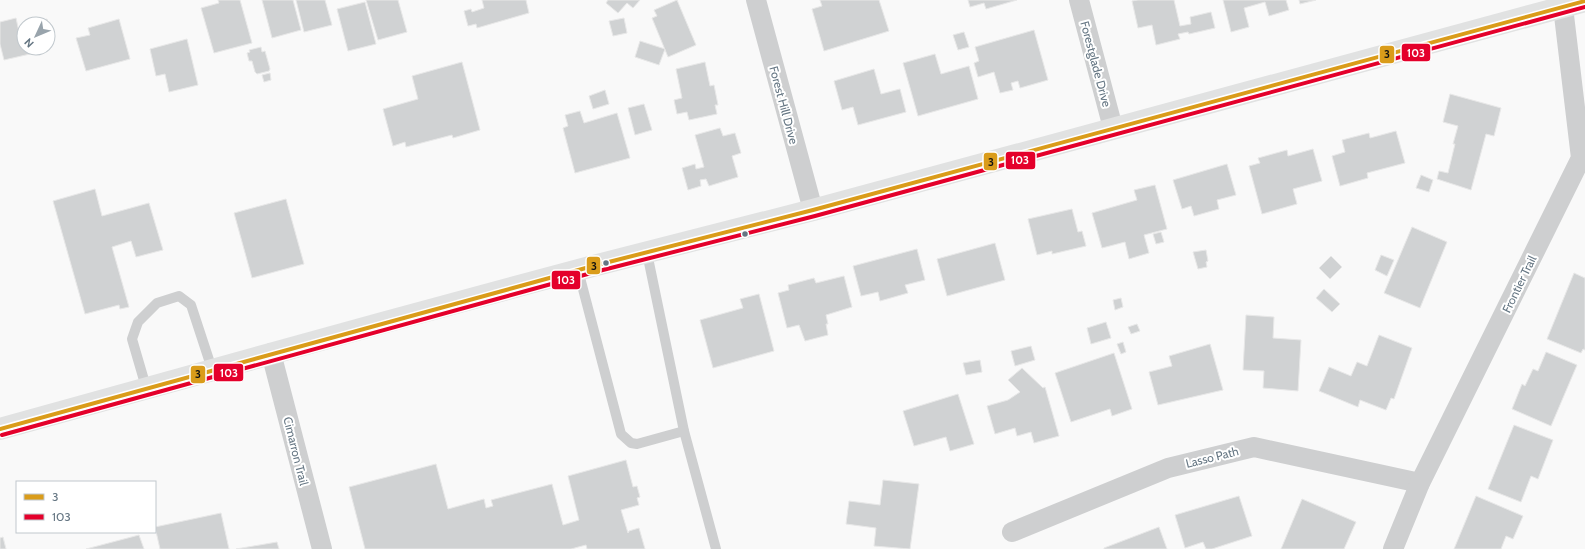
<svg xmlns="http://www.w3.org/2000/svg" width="1585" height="549" viewBox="0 0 1585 549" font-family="Cabin,sans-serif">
	<rect width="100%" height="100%" fill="#f9f9f9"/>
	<g fill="#d0d2d3" stroke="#e8e8e8">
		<path d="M218 0H240L252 43 214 53 201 8 219 3Z"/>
		<path d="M262 0H293L301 30 272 38Z"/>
		<path d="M296 0H325L332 25 304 32Z"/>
		<path d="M366 0H398L407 32 378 40Z"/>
		<path d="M482 0H526L529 13 477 28 476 24 468 26 464 11 471 9 472 12 484 8Z"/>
		<path d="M608 0H640L633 8 627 3 618 13 606 3Z"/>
		<path d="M677 0 696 45 668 57 652 18 657 16 654 10Z"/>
		<path d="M820 0H879L889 31 824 51 812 9 822 6Z"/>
		<path d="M968 0H1017L986 9 984 3 970 7Z"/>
		<path d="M1138 0H1174L1180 26 1191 24 1190 17 1211 12 1215 28 1189 34 1188 32 1178 34 1180 39 1156 45 1152 25 1138 28 1132 1Z"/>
		<path d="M1223 0H1286L1289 10 1269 16 1265 2 1244 8 1249 27 1231 32Z"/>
		<path d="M1299 0H1316L1300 4Z"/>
		<path d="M365 2 376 44 348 51 337 9Z"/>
		<path d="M16 18 19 32 24 31V48H42L43 51 4 60 0 44V22Z"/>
		<path d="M624 18 627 33 613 36 609 21Z"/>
		<path d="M47 19 50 30H48V24H29Z"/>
		<path d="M119 19 130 59 86 71 76 38 90 35 88 28Z"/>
		<path d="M1034 30 1048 80 1020 88 1018 81 1011 83 1013 90 1000 93 994 72 978 77 974 63 979 61 975 47Z"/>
		<path d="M964 32 969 47 958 50 953 35Z"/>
		<path d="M187 39 198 85 169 92 165 74 156 76 150 49Z"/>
		<path d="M640 41 665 49 659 65 635 57Z"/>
		<path d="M261 47 262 52 265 51 270 69 269 71 257 74 255 72 252 61H249L247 53 250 52 249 50Z"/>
		<path d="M935 54 941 74 969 66 978 99 918 116 903 63Z"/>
		<path d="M462 62 480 130 453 138 452 135 406 147 405 142 393 146 383 109 418 99 412 76Z"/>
		<path d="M705 62 710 86 714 85 718 105H715L717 114 689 120 687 112 677 114 674 100 682 98 676 69Z"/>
		<path d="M874 69 881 94 900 89 906 112 858 125 853 107 842 110 834 81Z"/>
		<path d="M270 73 271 80 264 82 262 75Z"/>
		<path d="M605 90 609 104 593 109 589 96Z"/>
		<path d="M1450 94 1501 108 1494 136 1486 134 1471 190 1437 179 1439 171 1448 173 1455 144H1453L1458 126 1443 122Z"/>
		<path d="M644 104 652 130 635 135 628 108Z"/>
		<path d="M580 111 584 123 617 113 630 158 575 173 563 128 568 126 565 115Z"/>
		<path d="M720 128 723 136 735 133 741 153 732 156 738 177 709 186 706 179 700 180 701 186 688 190 682 168 695 164 696 169 704 167 695 135Z"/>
		<path d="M1396 131 1405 163 1367 173 1368 178 1340 186 1332 156 1345 152 1342 140 1369 133 1370 138Z"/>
		<path d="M1313 149 1322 181 1293 189 1297 204 1262 214 1249 166 1260 163 1258 158 1287 150 1288 156Z"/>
		<path d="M1227 164 1236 195 1217 200 1219 209 1194 216 1191 206 1182 209 1173 180Z"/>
		<path d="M1421 175 1433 180 1429 192 1416 188Z"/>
		<path d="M1155 185 1167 229 1144 235 1149 253 1129 259 1125 242 1102 248 1092 213 1137 200 1134 190Z"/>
		<path d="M95 189 102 216 149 203 163 250 136 257 131 241 112 247 129 307 120 309 119 305 85 314 53 201Z"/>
		<path d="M286 199 304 264 252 278 234 213Z"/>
		<path d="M1072 209 1078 232 1082 231 1086 246 1052 254V251L1037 255 1028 219Z"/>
		<path d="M1412 227 1447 242 1420 308 1384 293Z"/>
		<path d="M1161 232 1164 242 1156 244 1153 234Z"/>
		<path d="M995 243 1005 280 947 296 937 259Z"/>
		<path d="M917 249 925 280 905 285 908 293 880 301 878 292 861 296 853 266Z"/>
		<path d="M1206 250 1208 261 1206 262 1207 267 1198 269 1193 252Z"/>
		<path d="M1381 255 1394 260 1387 276 1375 270Z"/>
		<path d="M1331 256 1342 267 1330 279 1319 268Z"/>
		<path d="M1574 273 1585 278V350L1583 349 1581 353 1547 339Z"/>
		<path d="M844 276 852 307 826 315 828 324H826L828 335 805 341 799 325 787 328 778 293 789 290 788 285 814 278 816 283Z"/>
		<path d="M1324 289 1340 304 1332 312 1316 298Z"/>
		<path d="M759 294 774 351 713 368 700 320 743 308 740 299Z"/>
		<path d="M1121 298 1123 307 1115 310 1113 300Z"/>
		<path d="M1246 315 1274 317 1273 338 1301 340 1298 391 1263 388 1264 371 1243 370Z"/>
		<path d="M1106 322 1111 338 1091 344 1087 328Z"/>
		<path d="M1137 324 1140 331 1131 334 1128 327Z"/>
		<path d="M1379 335 1412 348 1394 399 1391 398 1386 410 1360 400 1358 407 1319 391 1329 367 1351 376 1357 362 1367 366Z"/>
		<path d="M1123 342 1126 352 1121 354 1117 344Z"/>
		<path d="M1210 344 1223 390 1158 405 1149 372 1172 366 1169 356Z"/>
		<path d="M1031 346 1035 360 1015 366 1011 351Z"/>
		<path d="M1546 352 1577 365 1551 426 1512 409 1522 384 1525 386 1533 369 1538 371Z"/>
		<path d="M1114 353 1132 409 1112 416 1110 409 1071 422 1055 373Z"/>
		<path d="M980 360 982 372 966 375 963 363Z"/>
		<path d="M1022 368 1043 388 1045 387 1059 436 1034 443 1031 432 1017 436 1015 428 995 434 987 406 1008 400 1020 392 1008 380Z"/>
		<path d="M958 394 974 444 950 451 946 437 914 446 903 411Z"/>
		<path d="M1514 425 1553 440 1538 479 1531 476 1521 502 1488 489Z"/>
		<path d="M626 460 633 487 637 486 640 497 637 498 639 505 621 510 628 533 629 531 639 528 645 549H587L586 545 571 549H365L349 487 436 464 448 509 484 499 486 508 493 506 491 500 552 484 563 525 579 520 568 476Z"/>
		<path d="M883 480 919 484 910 549 874 546 876 528 846 524 849 501 880 505Z"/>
		<path d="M1239 496 1252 536 1212 549H1206L1203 542 1185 548 1175 515Z"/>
		<path d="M1476 496 1523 516 1513 539 1506 536 1501 549H1454Z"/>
		<path d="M1302 499 1356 522 1344 549H1281Z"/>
		<path d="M221 513 229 549H160L155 527Z"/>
		<path d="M1159 527 1167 549H1104V548Z"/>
		<path d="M139 535 144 549H86Z"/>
		<path d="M3 537 6 549H0V538Z"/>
		<path d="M277 542 279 549H236Z"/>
	</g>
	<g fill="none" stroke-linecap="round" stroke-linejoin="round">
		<g stroke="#cecfd0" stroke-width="10">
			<path d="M647 253 684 431 716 549"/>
			<path d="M578 270 621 434 631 443 637 444 684 431"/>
			<path d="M146 387 132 339 138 322 157 303 179 296 191 305 212 369"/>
		</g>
		<g stroke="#cecfd0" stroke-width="20">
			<path d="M756 0 813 210"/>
			<path d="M1079 0 1113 128"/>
			<path d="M271 353 322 549"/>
			<path d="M1012 532 1168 468 1254 447 1420 483"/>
			<path d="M1393 549 1420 483 1581 158 1563 7"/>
		</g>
		<path stroke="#e1e2e2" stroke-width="22" d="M0 429 382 323 593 266 813 210 1585 1"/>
		<g stroke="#fff" stroke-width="7">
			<path id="bus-1" d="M0 429 593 266 813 210 1585 1"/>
		</g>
		<g stroke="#fff" stroke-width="7">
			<path id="bus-2" d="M2 435 595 272 815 216 1585 7"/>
		</g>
		<use href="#bus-1" stroke="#da9c1a" stroke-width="4"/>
		<use href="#bus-2" stroke="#e4002b" stroke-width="4"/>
	</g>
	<g fill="#657683" stroke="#fff" stroke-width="1.5">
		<circle cx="745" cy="234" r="3.5"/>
		<circle cx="606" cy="263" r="3.5"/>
	</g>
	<g text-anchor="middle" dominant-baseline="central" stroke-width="4" stroke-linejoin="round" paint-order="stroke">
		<g font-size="12" fill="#657683" stroke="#fff">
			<text transform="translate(1096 64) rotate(75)">Forestglade Drive</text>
			<text transform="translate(784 105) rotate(75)">Forest Hill Drive</text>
			<text transform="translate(1519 284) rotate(-64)">Frontier Trail</text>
			<text transform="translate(296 451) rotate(76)">Cimarron Trail</text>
			<text transform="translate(1212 457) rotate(-14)">Lasso Path</text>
		</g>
	</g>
	<g stroke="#fff" stroke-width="1.5">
		<rect x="1401" y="43" width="30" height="19" rx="4" fill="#e4002b"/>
		<rect x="1379" y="45" width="16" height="19" rx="4" fill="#da9c1a"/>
		<rect x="1005" y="151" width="31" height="19" rx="4" fill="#e4002b"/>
		<rect x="983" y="152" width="15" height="19" rx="4" fill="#da9c1a"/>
		<rect x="586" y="256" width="15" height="19" rx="4" fill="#da9c1a"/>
		<rect x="551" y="270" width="30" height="20" rx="4" fill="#e4002b"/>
		<rect x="213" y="363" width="31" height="19" rx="4" fill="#e4002b"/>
		<rect x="190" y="365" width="16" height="19" rx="4" fill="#da9c1a"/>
	</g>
	<g font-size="11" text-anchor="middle" font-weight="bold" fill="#fff">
		<text x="1416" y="57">103</text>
		<text x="1020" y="164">103</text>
		<text x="566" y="284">103</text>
		<text x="229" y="377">103</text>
	</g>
	<g font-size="11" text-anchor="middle" font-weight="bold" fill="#111">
		<text x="1387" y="58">3</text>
		<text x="991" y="166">3</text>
		<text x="594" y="270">3</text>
		<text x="198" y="378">3</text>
	</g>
	<rect x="16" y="481" width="140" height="52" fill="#ffffff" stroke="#c1c8cd"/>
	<rect x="24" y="494" width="20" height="6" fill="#da9c1a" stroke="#c1c8cd"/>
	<text x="52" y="501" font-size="12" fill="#657683">3</text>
	<rect x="24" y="514" width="20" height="6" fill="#e4002b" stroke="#c1c8cd"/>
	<text x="52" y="521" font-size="12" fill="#657683">103</text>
	<g transform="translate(36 36) rotate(226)"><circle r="19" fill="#ffffff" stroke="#c1c8cd"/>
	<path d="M0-3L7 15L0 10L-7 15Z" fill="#99a4ac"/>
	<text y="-6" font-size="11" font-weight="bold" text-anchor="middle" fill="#657683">N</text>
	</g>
</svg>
